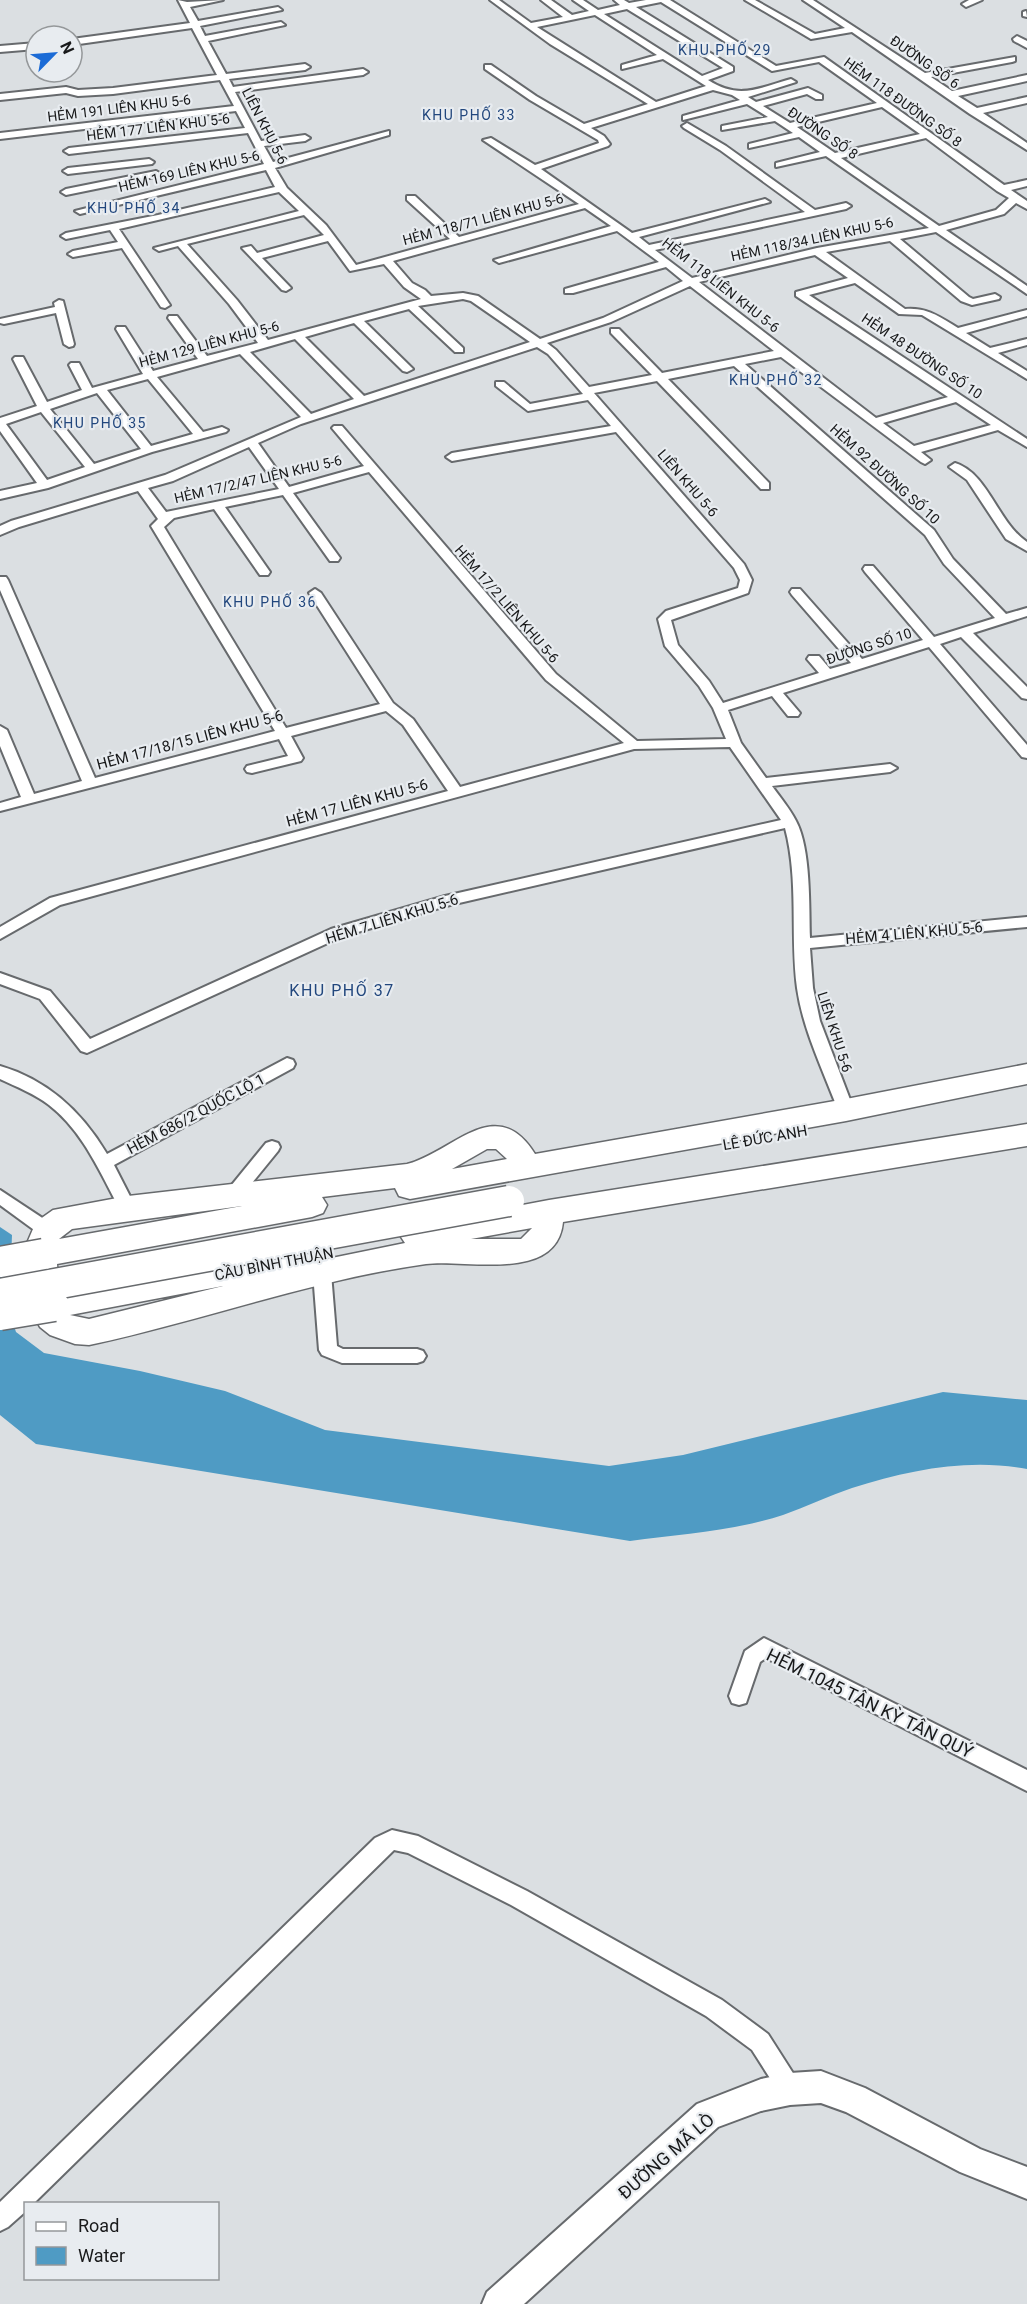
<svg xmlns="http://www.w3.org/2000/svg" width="1027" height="2304" viewBox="0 0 1027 2304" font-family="Roboto,sans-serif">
	<rect width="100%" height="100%" fill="#dbdfe2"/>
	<path fill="#4f9bc4" d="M0 1227 12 1235 9 1311 16 1332 44 1353 140 1371 225 1391 325 1430 609 1466 683 1455 943 1392 1027 1400V1469C968 1458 909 1470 852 1488 828 1496 806 1507 783 1515 734 1531 681 1534 630 1541L36 1444 0 1415Z"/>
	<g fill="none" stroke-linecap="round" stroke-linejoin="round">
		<g stroke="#676a6d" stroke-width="4">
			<g id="street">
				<path d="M178 0 187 2 223 0 190 7 198 21 278 7 282 10 200 26 205 36 281 22 285 25 208 41 226 74 305 64 310 67 305 70 229 79 233 87 363 69 368 72 363 75 235 92 261 141 305 135 310 138 305 141 264 146 273 162 389 131V135L275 168 287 188 326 225 356 265 450 239 407 200V196H415L459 237 579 204 483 140 491 138 535 165 599 143 598 140 530 100 485 69V65H491L536 96 584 124 648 104 550 44 490 0H499L531 23 563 17 541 0H551L572 15 589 11 573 0H583L598 10 620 5 614 0H624L629 3 646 0H670L776 66 824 57 1004 185 1027 180V186L1011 190 1027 201V209L1016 203 1004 214 946 230 1027 286V294L936 232 900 239 969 297 973 299 995 294 1000 297 999 299 972 305 961 301 890 241 826 252 905 309C927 307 940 317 958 328L1027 310V316L966 333 990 348 1027 339V345L998 353 1027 371V379L922 315 899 314 855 283 809 295 1027 439V447L998 430 921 452 931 460 925 464 921 462 781 357 745 364 934 530 953 559 1006 614 1027 608V616L973 633 1027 687V699L1022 698 961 637 940 644 1027 745V758L1022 757 929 647 783 693 800 713 798 716H788L772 696 728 710 741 743 766 778 890 764 897 768 890 772 772 786C780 797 790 809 796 821 811 849 809 907 810 938L1027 917V927L810 948 813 988 820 1021 854 1110 852 1114H840L838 1110C823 1070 803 1030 797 988 790 935 799 880 785 828L446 906 341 937 87 1053 81 1051 40 999 0 984V973L50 991 90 1039 331 929 445 896 781 820 730 747 634 749 60 905 0 939V927L50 898 448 791 403 725 386 711 291 736 303 758 301 761 252 773 247 772 245 769 247 766 288 756 279 739 0 811V803L21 797 0 746V726L7 730 34 794 82 781 0 590V577H6L8 580 95 778 275 731 151 526 158 519 138 491 19 527 0 535V526L11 521 165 475 301 417 240 354 157 377 203 432 222 427 228 430 226 432 152 452 48 488 0 499V491L37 483 0 431V418L37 406 13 359 15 357H23L47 402 82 390 69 365 71 363H79L92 388 143 374 116 329 117 327H125L153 371 198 359 168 318 169 316H177L207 356 258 343 229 304 178 246 159 251 154 248 299 211 279 192 119 229 170 305 165 308 161 307 122 248 73 257 68 254 73 251 118 242 110 230 66 239 61 236 66 233 158 215 275 187 266 170 80 214 75 211 264 164 248 133 69 154 64 151 69 148 245 128 236 111 0 139V133L234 106 220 80 113 94 78 96 66 93 0 100V94L66 87 78 90 113 88 217 75 192 28 72 45V39L190 23ZM661 2 772 71 819 62 877 103 790 123 763 106 807 94 816 99H822V95L808 88 756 102 748 97 796 82 791 79C759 88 739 100 708 80L733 71V67L636 7ZM627 9 723 68 702 76 604 14ZM595 15 657 55 622 65V69L663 59 706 86 656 102 537 27ZM713 90 732 95 740 100 683 116V120L747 104 768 117 722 126V130L775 121 793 133 749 144V148L799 137 820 152 776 163V167L826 156 929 228 817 248 692 278 655 250 846 209 851 206 846 203 815 210 726 146 687 123 682 126 684 128 720 150 805 212 649 245 639 237 770 202 765 199 632 233 541 169 608 146 610 144 604 136 591 128ZM882 107 920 134 835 153 797 127ZM926 138 997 191 1009 198 996 210 939 226 841 158ZM585 208 611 226 494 260 499 263 617 231 659 262 565 289V293H573L666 267 683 281 603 318 540 339 478 296 463 293 431 296 425 290 412 283 393 261ZM304 215 324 235 257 253 251 246 242 248 282 290 286 291 291 288 262 258 328 241 350 271 384 264 404 287 421 299 268 340 237 300 187 244ZM815 255 848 278 796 292V296L948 397 876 418 699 282ZM690 286 774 351 662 373 619 329H611V333L652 375 589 387 556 350 547 343 611 322ZM463 299 471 301 530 342 364 396 305 337 354 323 403 371 407 372 413 369 411 367 364 321 409 309 455 352H463V348L418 306ZM295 339 354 399 311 414 250 352ZM537 347 548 354 583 394 530 404 504 382H496V386L528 411 588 400 611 426 452 453 446 457 452 461 616 432 734 568 740 580 738 588 666 611 658 619 665 646 699 686 713 708 726 739 637 741 556 674 342 426H334L332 428 364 466 289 487 258 443 301 424ZM734 366 925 535 944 564 995 618 934 637 873 566H865L863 569 865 572 923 640 862 659 800 589H792L790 592 792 595 851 663 830 669 819 656H809L807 659 819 673 723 703 709 681 678 645 671 620 748 593 752 580 744 564 594 393 657 381 761 489H769V483L668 379ZM148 379 193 434 151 446 107 390ZM97 393 141 449 94 464 50 409ZM956 402 991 425 914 446 883 423ZM41 412 85 467 47 480 6 424ZM249 447 279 489 166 512 148 488 173 481ZM369 472 546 680 624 743 460 787 413 719 393 703 321 593 315 589 309 593 380 704 286 728 164 527 174 518 214 509 260 575H268L270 572 225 507 283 495 330 561H338L340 558 293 493Z"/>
				<path d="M745 0H755L815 34 845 28 803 0H813L925 73 1015 57V61L1012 62 931 77 952 91 1027 75V81L958 96 977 108 1027 97V103L983 113 1027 143V150L970 114 852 32 811 39Z"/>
				<path d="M969 0H982L966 7 962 4Z"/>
				<path d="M1026 11 1027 17 1023 16V12Z"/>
				<path d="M1017 36 1027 41V48L1014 41 1013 39Z"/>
				<path d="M36 43V49L0 52V46Z"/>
				<path d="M149 159 154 162 152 164 68 174 63 171 68 168Z"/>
				<path d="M156 171 161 174 159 176 66 195 61 192 66 189Z"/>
				<path d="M59 300 63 301 74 344 73 346 69 347 64 344 56 313 4 324 0 323V319L55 307 54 303Z"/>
				<path d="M955 463C988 473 998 523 1027 542V551L1006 539 967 480 949 467Z"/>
				<path d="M287 1058 293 1060 295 1064 293 1068 114 1165 136 1208 134 1213 128 1214 122 1213C101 1175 84 1132 49 1105 35 1094 17 1087 0 1079V1066C48 1080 82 1112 107 1154Z"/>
				<path d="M272 1141 278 1143 280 1147 278 1151 238 1200 232 1202 226 1200 224 1196 226 1192 266 1143Z"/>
				<path d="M0 1190 53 1225 56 1230 53 1235 47 1237 41 1235 0 1205Z"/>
				<path d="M322 1266 328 1268 331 1273 337 1346 343 1349H417L423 1351 426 1356 423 1361 417 1363H342L322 1355 319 1350 313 1273 316 1268Z"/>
				<path d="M764 1638 1027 1770V1791L766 1658 760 1662 746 1703 739 1705 732 1703 729 1696 745 1651Z"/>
				<path d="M392 1830 418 1836 527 1891 722 2000 768 2034 798 2081 801 2089 798 2097 790 2100 782 2097 752 2050 706 2016 511 1905 408 1853 394 1850 33 2204H26V2211L8 2227 0 2231V2202L375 1838Z"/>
			</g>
		</g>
		<g stroke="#676a6d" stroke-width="4">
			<path id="secondary" d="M821 2071 865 2088 980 2149 1027 2167V2199L960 2172 846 2112 821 2103 790 2105 761 2111 718 2127 524 2304H482L487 2292 697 2104 761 2079 790 2073Z"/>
		</g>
		<g stroke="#676a6d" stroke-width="3">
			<path id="highway" d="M1027 1064V1084L846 1121 410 1199 399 1196 395 1188 322 1197 327 1205 323 1213 312 1217 57 1264 59 1292 302 1247 313 1250 317 1261 405 1243 401 1237 406 1229 417 1225 549 1200 1027 1124V1146L563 1222C557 1283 467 1259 426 1264 311 1280 202 1321 89 1345L75 1344 50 1335 40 1327 28 1305 24 1250 36 1222 53 1210 128 1196 407 1164C452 1153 496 1091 535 1154L846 1099ZM487 1149H496L507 1159 452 1169ZM242 1206 59 1239 72 1229ZM532 1228 521 1239H471ZM223 1286 89 1319 70 1315Z"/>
		</g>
		<use href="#street" fill="#fff" fill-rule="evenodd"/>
		<use href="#secondary" fill="#fff" fill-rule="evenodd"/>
		<use href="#highway" fill="#fff" fill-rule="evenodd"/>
		<g stroke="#676a6d" stroke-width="33" stroke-linecap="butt">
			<g id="highway-bridge">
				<path d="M0 1262 44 1254"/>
				<path d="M0 1294 509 1201"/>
				<path d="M0 1315 54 1306"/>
			</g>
		</g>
		<use href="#highway-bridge" stroke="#fff" stroke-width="30"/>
	</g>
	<g text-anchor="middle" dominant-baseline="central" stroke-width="4.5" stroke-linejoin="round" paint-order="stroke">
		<g font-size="14" letter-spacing="1.5" fill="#22477d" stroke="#e8ecf0">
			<text x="725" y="50">KHU PHỐ 29</text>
			<text x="469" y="115">KHU PHỐ 33</text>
			<text x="134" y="208">KHU PHỐ 34</text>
			<text x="776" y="380">KHU PHỐ 32</text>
			<text x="100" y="423">KHU PHỐ 35</text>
			<text x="270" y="602">KHU PHỐ 36</text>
		</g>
		<g font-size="14" fill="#18191a" stroke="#e8ecf0">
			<text transform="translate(925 62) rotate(35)">ĐƯỜNG SỐ 6</text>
			<text transform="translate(903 102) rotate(36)">HẺM 118 ĐƯỜNG SỐ 8</text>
			<text transform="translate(119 108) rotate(-7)">HẺM 191 LIÊN KHU 5-6</text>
			<text transform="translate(265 126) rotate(63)">LIÊN KHU 5-6</text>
			<text transform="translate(158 127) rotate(-7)">HẺM 177 LIÊN KHU 5-6</text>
			<text transform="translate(823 133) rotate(34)">ĐƯỜNG SỐ 8</text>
			<text transform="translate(189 171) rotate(-13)">HẺM 169 LIÊN KHU 5-6</text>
			<text transform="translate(483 219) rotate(-15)">HẺM 118/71 LIÊN KHU 5-6</text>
			<text transform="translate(812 239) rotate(-12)">HẺM 118/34 LIÊN KHU 5-6</text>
			<text transform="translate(721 285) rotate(38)">HẺM 118 LIÊN KHU 5-6</text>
			<text transform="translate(209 344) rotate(-15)">HẺM 129 LIÊN KHU 5-6</text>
			<text transform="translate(922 356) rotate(34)">HẺM 48 ĐƯỜNG SỐ 10</text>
			<text transform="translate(885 474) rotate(42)">HẺM 92 ĐƯỜNG SỐ 10</text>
			<text transform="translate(258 479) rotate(-13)">HẺM 17/2/47 LIÊN KHU 5-6</text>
			<text transform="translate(688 483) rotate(49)">LIÊN KHU 5-6</text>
			<text transform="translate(507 604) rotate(49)">HẺM 17/2 LIÊN KHU 5-6</text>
			<text transform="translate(869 646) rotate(-18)">ĐƯỜNG SỐ 10</text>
			<text transform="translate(835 1032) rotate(72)">LIÊN KHU 5-6</text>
		</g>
		<g font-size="15" fill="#18191a" stroke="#e8ecf0">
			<text transform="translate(190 740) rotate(-15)">HẺM 17/18/15 LIÊN KHU 5-6</text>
			<text transform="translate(357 803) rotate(-15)">HẺM 17 LIÊN KHU 5-6</text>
			<text transform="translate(392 919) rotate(-17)">HẺM 7 LIÊN KHU 5-6</text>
			<text transform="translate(914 933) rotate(-5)">HẺM 4 LIÊN KHU 5-6</text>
			<text transform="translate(196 1114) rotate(-28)">HẺM 686/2 QUỐC LỘ 1</text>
			<text transform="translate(765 1138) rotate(-10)">LÊ ĐỨC ANH</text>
			<text transform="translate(274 1264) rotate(-11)">CẦU BÌNH THUẬN</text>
		</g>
		<g font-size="16" letter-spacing="1.5" fill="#22477d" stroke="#e8ecf0">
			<text x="342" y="990">KHU PHỐ 37</text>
		</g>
		<g font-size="18" fill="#18191a" stroke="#e8ecf0">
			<text transform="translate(870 1703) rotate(26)">HẺM 1045 TÂN KỲ TÂN QUÝ</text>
			<text transform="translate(666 2156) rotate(-41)">ĐƯỜNG MÃ LÒ</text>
		</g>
	</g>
	<rect x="24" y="2202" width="195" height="78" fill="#e8ecf0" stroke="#95989a" stroke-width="1.5"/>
	<rect x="36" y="2222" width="30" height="9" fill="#ffffff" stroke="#95989a" stroke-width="1.5"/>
	<text x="78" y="2232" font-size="18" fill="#18191a">Road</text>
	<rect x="36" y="2247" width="30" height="18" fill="#4f9bc4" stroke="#95989a" stroke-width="1.5"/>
	<text x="78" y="2262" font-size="18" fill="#18191a">Water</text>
	<g transform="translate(54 54) rotate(65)"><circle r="28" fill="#e8ecf0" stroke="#95989a" stroke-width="1.5"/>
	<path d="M0-4.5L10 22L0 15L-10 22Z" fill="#1b6bd6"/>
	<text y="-9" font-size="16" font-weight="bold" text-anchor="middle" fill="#18191a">N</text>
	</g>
</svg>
